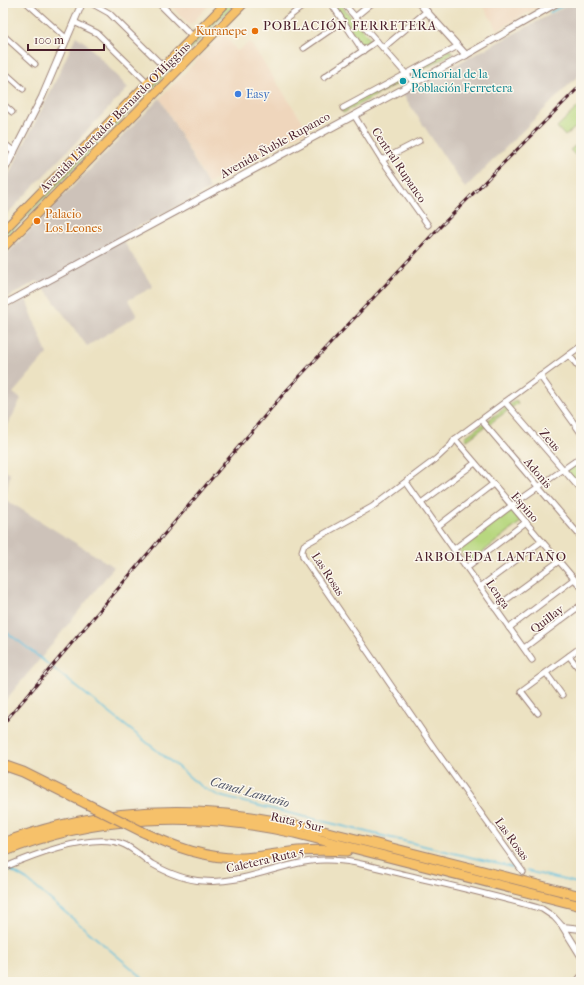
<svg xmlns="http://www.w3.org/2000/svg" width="584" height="985" viewBox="0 0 584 985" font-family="'IM FELL French Canon',serif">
	<rect width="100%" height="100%" fill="#fbf7ec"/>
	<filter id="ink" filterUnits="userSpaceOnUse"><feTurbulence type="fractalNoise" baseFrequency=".025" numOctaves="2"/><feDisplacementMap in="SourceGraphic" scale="8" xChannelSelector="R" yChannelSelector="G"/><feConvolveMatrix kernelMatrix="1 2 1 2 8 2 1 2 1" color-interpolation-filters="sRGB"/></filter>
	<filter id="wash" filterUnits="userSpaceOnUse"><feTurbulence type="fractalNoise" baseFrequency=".012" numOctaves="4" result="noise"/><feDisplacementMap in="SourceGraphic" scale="16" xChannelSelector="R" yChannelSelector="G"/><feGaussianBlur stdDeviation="0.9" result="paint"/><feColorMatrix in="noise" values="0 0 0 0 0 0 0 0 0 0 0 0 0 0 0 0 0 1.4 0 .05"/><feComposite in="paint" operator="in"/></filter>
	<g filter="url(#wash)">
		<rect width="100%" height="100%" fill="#ece2c2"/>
		<g fill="#efd6bc">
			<path d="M168 3H211L190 25Z"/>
			<path d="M481 3H545L498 30Z"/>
			<path d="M224 33 237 51 250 42 308 130 208 184 160 98Z"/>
		</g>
		<g fill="#cdc2b9">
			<path d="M572 3H581V73L465 188 402 93Z"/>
			<path d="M76 36 87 44 128 88 3 218V186L49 95Z"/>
			<path d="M160 98 210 189 120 236 153 287 128 300 137 316 87 346 48 293 37 281 3 300V258Z"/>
			<path d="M26 299 47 354 13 393 21 399 3 435V310Z"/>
			<path d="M3 469 10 473 7 492 3 498Z"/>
			<path d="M3 498 114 567 41 658 3 703Z"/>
		</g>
		<g fill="#b7d77f" stroke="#807b55">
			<path d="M229 3H236L3 241V234Z"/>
			<path d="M333 3H339L372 41 363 48Z"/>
			<path d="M450 50 453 53 412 76 409 72Z"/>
			<path d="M401 76 404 80 343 113 341 109Z"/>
			<path d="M581 104V123L565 136 557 127Z"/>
			<path d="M581 141V156L578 158 570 150Z"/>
			<path d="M516 400 518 403 467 440 465 437Z"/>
			<path d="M581 460V489L565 471Z"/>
			<path d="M510 508 522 521 469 563 458 548Z"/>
		</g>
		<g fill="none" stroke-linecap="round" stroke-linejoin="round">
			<g stroke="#61c0df" stroke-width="1.5">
				<path d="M549 13 568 3"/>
				<path d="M3 630 20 642 184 772C197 784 206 791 223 797L515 868"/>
				<path d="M8 869 27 880 148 982"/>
				<path d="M527 871 581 884"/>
			</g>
		</g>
	</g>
	<g filter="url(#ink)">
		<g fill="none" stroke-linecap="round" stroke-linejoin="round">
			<g stroke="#9b8076" stroke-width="7">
				<g id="minor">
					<path d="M27 3 67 39"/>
					<path d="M91 3 109 13 164 67"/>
					<path d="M331 3 363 51"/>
					<path d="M343 3 414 83"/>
					<path d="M355 17 372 3"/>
					<path d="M286 19 307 3"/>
					<path d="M74 22 97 33 148 83"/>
					<path d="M3 35 35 64"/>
					<path d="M304 48 343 21"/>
					<path d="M383 48 427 11"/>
					<path d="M3 71 23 89"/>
					<path d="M324 77 377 41"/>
					<path d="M3 104 12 112"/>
					<path d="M343 108 458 46"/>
					<path d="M354 115 382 160 428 225"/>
					<path d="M382 160 419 141"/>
					<path d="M569 355 581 370"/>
					<path d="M540 376 581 433"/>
					<path d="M505 402 581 490"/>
					<path d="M481 420 581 537"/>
					<path d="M455 439 581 587"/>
					<path d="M406 482 532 660"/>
					<path d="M421 503 475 463"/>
					<path d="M438 526 493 484"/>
					<path d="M454 549 511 506 581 457"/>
					<path d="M467 567 526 522"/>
					<path d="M480 587 542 541"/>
					<path d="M495 608 559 561"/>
					<path d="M509 628 574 579"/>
					<path d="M524 648 581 605"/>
					<path d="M569 656 581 671"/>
					<path d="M546 673 562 695"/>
					<path d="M538 713 521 691 581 647"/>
					<path d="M3 868C33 855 94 831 125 845 135 850 143 858 152 864 168 873 185 880 203 881 245 885 283 861 324 860 352 859 380 869 407 875 452 886 497 896 542 909L554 917 563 927"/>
					<path d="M523 872 434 748 303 557 302 551 304 545 372 507 436 459 451 445 455 439 581 346"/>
				</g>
			</g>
			<g stroke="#9b8076" stroke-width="8">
				<g id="tertiary">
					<path d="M159 3 193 37"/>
					<path d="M419 3 466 55"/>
					<path d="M3 143 14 152"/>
					<path d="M3 173 42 97 82 3"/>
					<path d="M3 305 466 55 557 3"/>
					<path d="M581 929 563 927 581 956"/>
					<path d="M577 982 581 977"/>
				</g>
			</g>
			<g stroke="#9b8076" stroke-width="10">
				<g id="primary">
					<path d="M3 231 226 3"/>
					<path d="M3 248 244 3"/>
				</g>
			</g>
			<g stroke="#9b8076" stroke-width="11">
				<g id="motorway">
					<path d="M3 765 23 772 95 808"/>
					<path d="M143 832C175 847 206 859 243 858 261 857 279 853 298 851 314 850 330 850 347 851"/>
					<path d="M3 843C79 814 162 805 243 816 292 822 340 835 388 847 452 863 516 880 581 896"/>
					<path d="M3 852C96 814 197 811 294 833L581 906"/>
				</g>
			</g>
			<use href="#minor" stroke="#fff" stroke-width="5"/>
			<use href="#tertiary" stroke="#fff" stroke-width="6"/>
			<use href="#primary" stroke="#f6c16b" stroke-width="8"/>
			<use href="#motorway" stroke="#f6c16b" stroke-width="9"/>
			<g stroke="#4a1f2b" stroke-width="3">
				<path id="rail" d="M3 724 286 391 433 234 581 85"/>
			</g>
			<use href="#rail" stroke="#fbf7ec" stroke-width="1.5" stroke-dasharray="4.5" stroke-linecap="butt"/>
			<g stroke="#9b8076" stroke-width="11" stroke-linecap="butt">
				<path id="motorway-bridge" d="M95 808 143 832"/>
			</g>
			<use href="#motorway-bridge" stroke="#f6c16b" stroke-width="9"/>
		</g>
	</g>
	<g fill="#e8710a" stroke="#fbf7ec" stroke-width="1.5">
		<circle cx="255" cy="31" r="4"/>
		<circle cx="37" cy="221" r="4"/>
	</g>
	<circle fill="#0f9aa8" stroke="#fbf7ec" stroke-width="1.5" cx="403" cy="81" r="4"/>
	<circle fill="#3f7fe0" stroke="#fbf7ec" stroke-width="1.5" cx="238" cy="94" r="4"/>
	<g text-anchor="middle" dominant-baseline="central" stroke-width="3" stroke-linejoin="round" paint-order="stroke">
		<g font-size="12" fill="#c56008" stroke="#fbf7ec" text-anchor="end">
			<text x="247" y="31">Kuranepe</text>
			<text x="45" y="214" text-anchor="start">Palacio<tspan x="45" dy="14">Los Leones</tspan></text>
		</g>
		<g font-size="12" fill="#0d838f" stroke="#fbf7ec" text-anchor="start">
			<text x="411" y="74">Memorial de la<tspan x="411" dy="14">Población Ferretera</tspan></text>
		</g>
		<g font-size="12" fill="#366cbe" stroke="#fbf7ec" text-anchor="start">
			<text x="246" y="94">Easy</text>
		</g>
		<g font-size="12" fill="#4a1f2b" stroke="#fbf7ec">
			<text transform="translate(115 117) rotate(-45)">Avenida Libertador Bernardo O'Higgins</text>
			<text transform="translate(275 145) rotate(-29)">Avenida Ñuble Rupanco</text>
			<text transform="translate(399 165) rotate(56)">Central Rupanco</text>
			<text transform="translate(550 440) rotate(49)">Zeus</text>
			<text transform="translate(538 473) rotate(50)">Adonis</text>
			<text transform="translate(525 507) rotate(49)">Espino</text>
			<text transform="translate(328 574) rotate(57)">Las Rosas</text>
			<text transform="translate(498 594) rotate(55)">Lenga</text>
			<text transform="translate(547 619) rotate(-37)">Quillay</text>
			<text transform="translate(297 822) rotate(13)">Ruta 5 Sur</text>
			<text transform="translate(512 839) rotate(54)">Las Rosas</text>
			<text transform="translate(265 860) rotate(-13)">Caletera Ruta 5</text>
		</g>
		<g font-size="13" letter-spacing="1" fill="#4a1f2b" stroke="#fbf7ec">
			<text x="350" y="25">POBLACIÓN FERRETERA</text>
			<text x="491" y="556">ARBOLEDA LANTAÑO</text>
		</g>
		<g font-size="13" font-style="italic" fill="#52576a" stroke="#fbf7ec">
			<text transform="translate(250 792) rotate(16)">Canal Lantaño</text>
		</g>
	</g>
	<rect width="584" height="985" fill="none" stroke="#fbf7ec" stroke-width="16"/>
	<path d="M28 44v6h76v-6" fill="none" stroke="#4a1f2b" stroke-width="2"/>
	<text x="34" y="44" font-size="12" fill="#4a1f2b" stroke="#fbf7ec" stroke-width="3" paint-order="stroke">100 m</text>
</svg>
